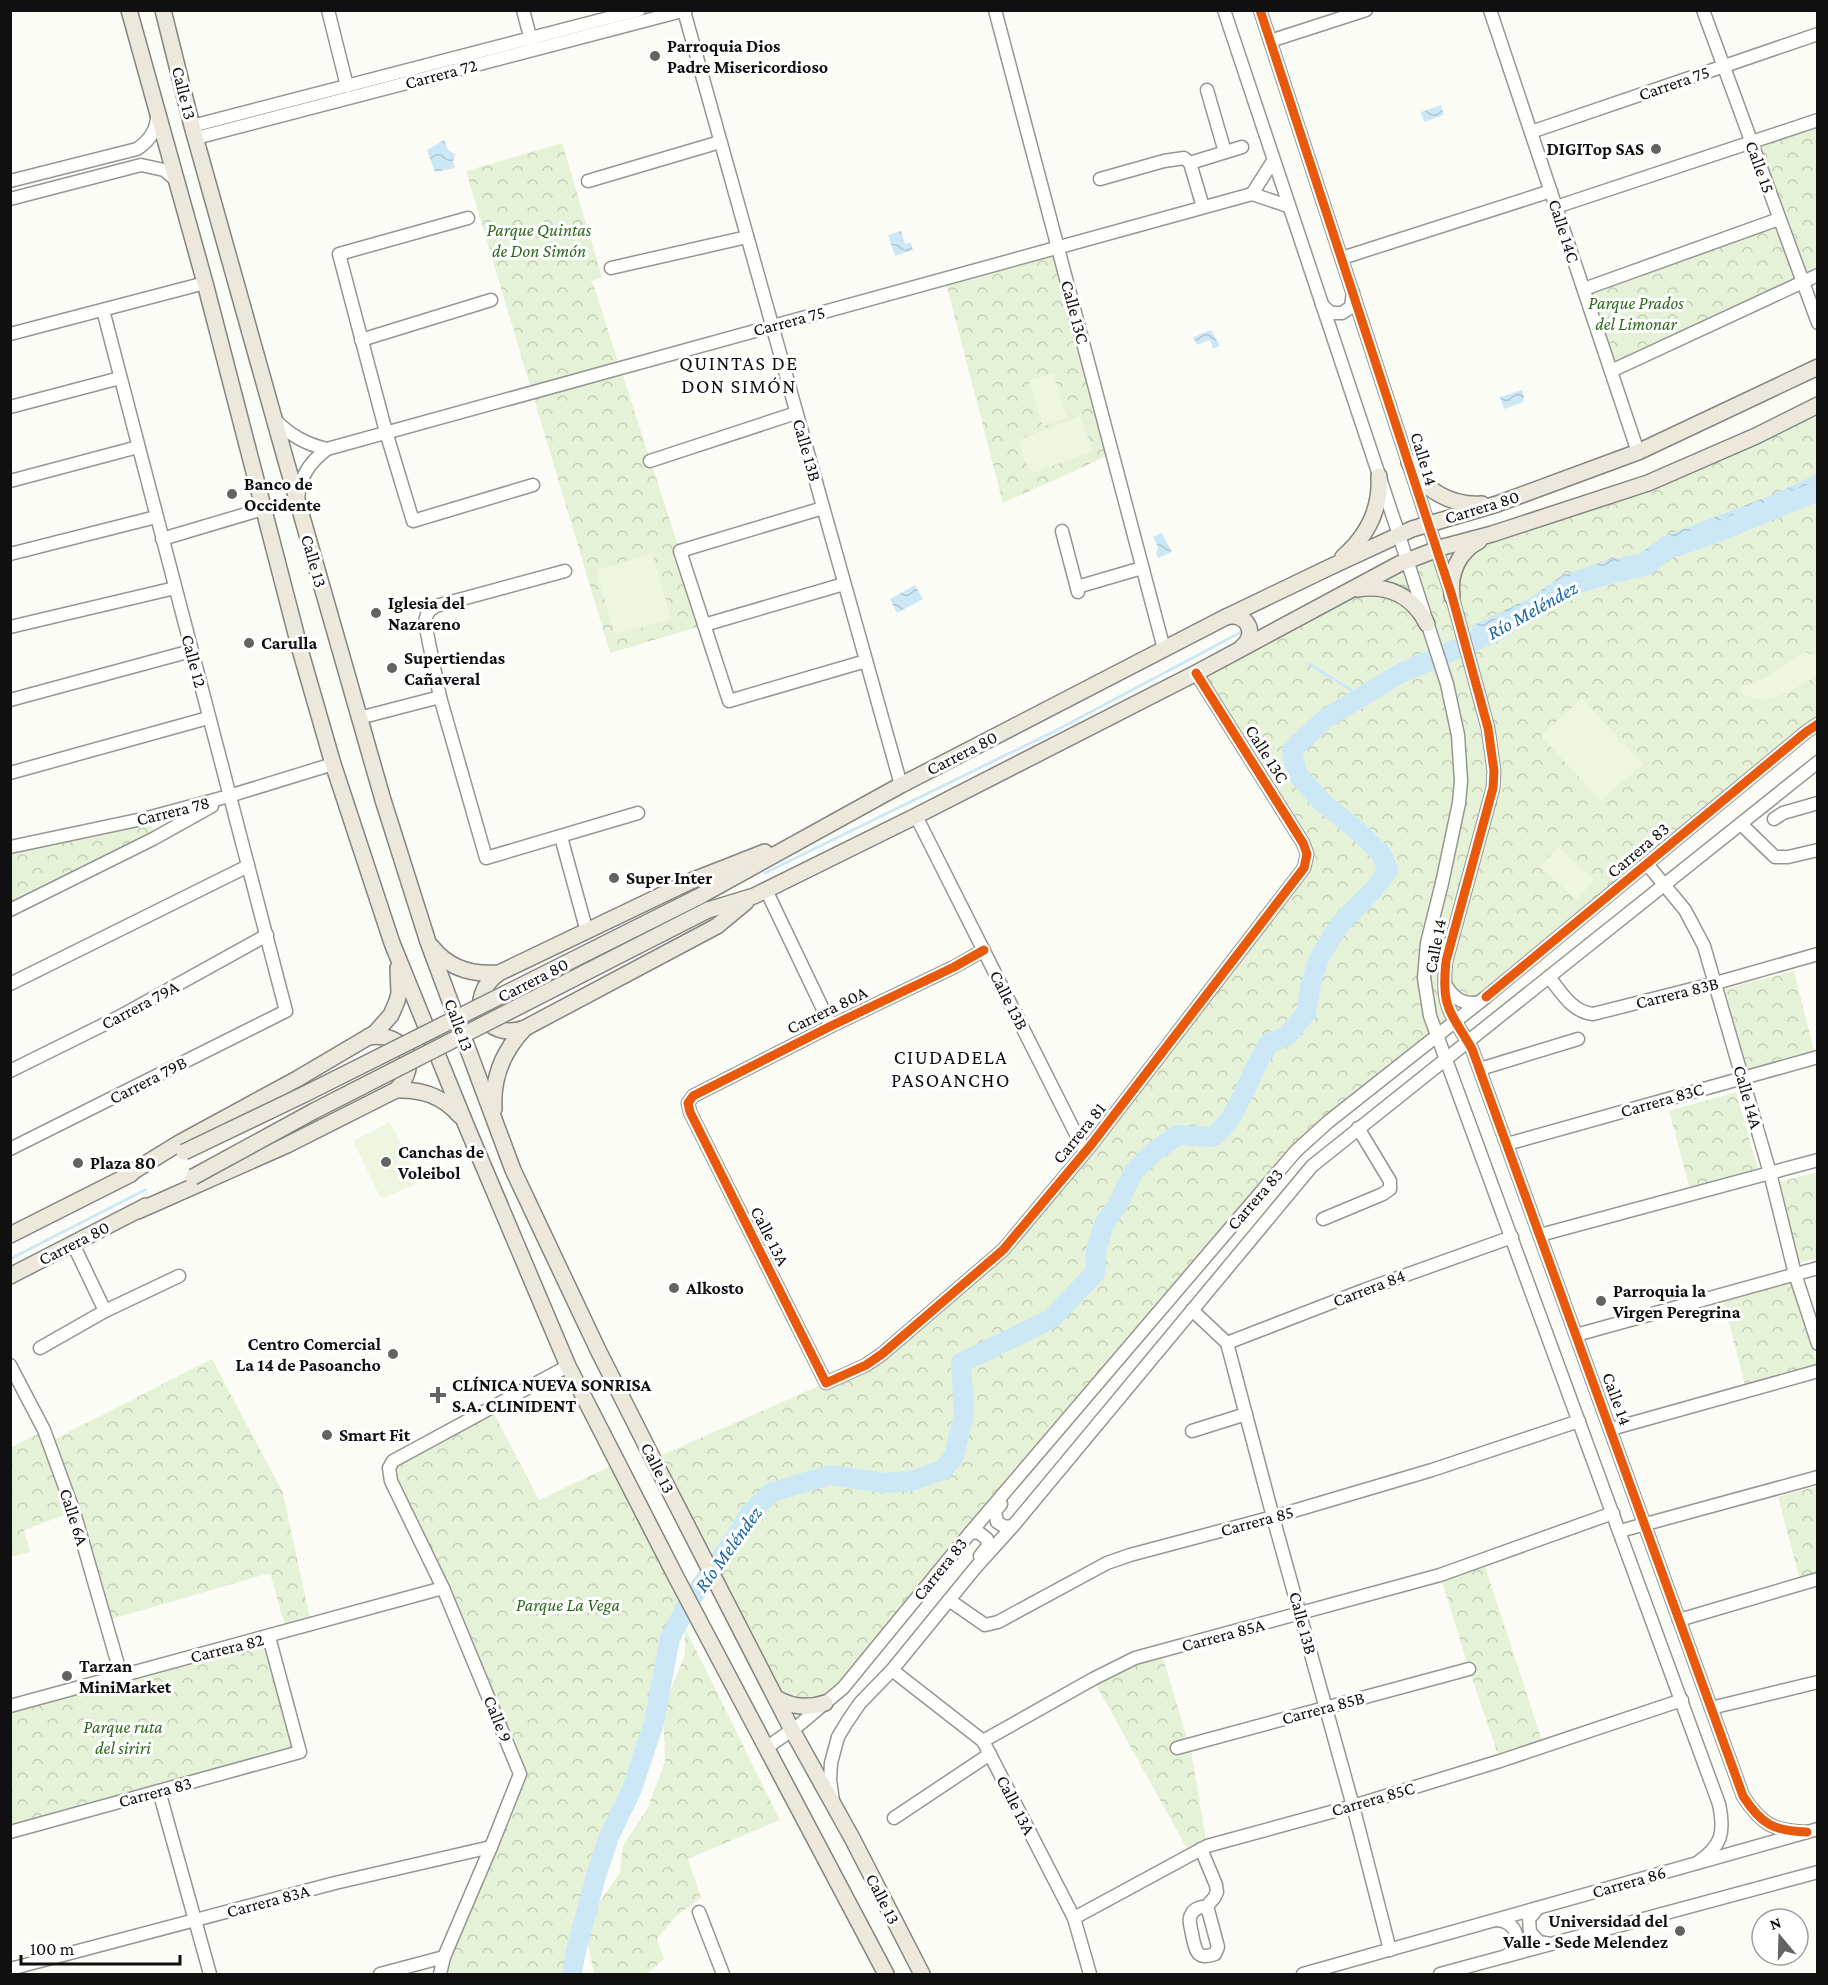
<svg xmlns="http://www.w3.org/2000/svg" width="1828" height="1985" viewBox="0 0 1828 1985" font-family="'Crimson Pro',serif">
	<defs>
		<pattern id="park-crowns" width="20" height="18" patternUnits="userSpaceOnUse" patternTransform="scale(1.5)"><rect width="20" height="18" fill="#e6f2d7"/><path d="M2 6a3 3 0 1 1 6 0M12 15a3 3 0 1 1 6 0" fill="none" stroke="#c4ceb8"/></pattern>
		<pattern id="water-waves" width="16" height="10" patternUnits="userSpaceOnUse" patternTransform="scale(1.5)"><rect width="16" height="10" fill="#cce8f6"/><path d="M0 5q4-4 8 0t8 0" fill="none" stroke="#aec6d2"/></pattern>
	</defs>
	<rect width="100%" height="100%" fill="#fcfcf7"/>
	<g fill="url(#park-crowns)">
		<path d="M1817 120V275L1611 371 1584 289 1779 219 1751 142Z"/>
		<path d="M562 143 602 277 592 281 704 625 610 653 466 171Z"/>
		<path d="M1058 247 1112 454 1003 503 945 279Z"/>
		<path d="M1817 405V724L1328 1122 825 1703 780 1700 653 1459 866 1365 1003 1250 1307 854 1196 673 1373 577 1648 483Z"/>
		<path d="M150 821 154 834 11 910V847Z"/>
		<path d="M1794 971 1814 1051 1746 1069 1725 989Z"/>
		<path d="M1736 1092 1759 1173 1690 1189 1669 1111Z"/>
		<path d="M1817 1172V1258L1799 1263 1780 1182Z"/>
		<path d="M1794 1280 1817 1365 1745 1385 1723 1300Z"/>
		<path d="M212 1359 283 1493 311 1623 287 1632 270 1573 105 1621 73 1512 24 1530 30 1552 11 1557V1448L44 1430 49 1442Z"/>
		<path d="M491 1408 539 1500 617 1463 689 1602 670 1638 654 1723 632 1789 609 1837 596 1876 575 1955 572 1974H440L520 1774 389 1468Z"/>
		<path d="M1817 1486V1576L1800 1580 1778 1497Z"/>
		<path d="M1483 1560 1544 1747 1500 1761 1469 1669 1440 1575Z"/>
		<path d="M685 1628 780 1820 688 1859 701 1898 675 1917 657 1939 664 1959 647 1974H594L584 1924 620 1873 623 1846 648 1807 665 1762 663 1708 685 1655Z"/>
		<path d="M269 1637 300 1752 11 1832V1706Z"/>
		<path d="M1161 1652 1191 1751 1207 1846 1190 1854 1093 1679Z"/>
	</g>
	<g fill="#eff6e0">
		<path d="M1053 373 1067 418 1043 426 1029 381Z"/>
		<path d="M1080 416 1093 451 1030 474 1018 440Z"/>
		<path d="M652 553 671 619 615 635 596 570Z"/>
		<path d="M1805 652 1817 656V673L1815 677C1791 690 1761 713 1738 689L1767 677Z"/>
		<path d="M1582 698 1643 764 1601 801 1541 736Z"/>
		<path d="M1558 847 1594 880 1577 900 1540 867Z"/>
		<path d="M390 1122 420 1182 381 1199 353 1141Z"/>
	</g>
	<g fill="url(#water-waves)">
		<path d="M1441 105 1444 115 1424 122 1421 112Z"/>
		<path d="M444 140 448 150 455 154 453 161 455 168 435 172 427 150Z"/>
		<path d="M901 231 905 244 911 243 913 250 895 256 888 235Z"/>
		<path d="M1211 330 1220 346 1213 349 1210 340 1197 345 1193 337Z"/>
		<path d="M1522 390 1524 396 1523 402 1504 409 1500 397Z"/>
		<path d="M1817 474V487L1702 533 1669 544 1639 563 1576 579 1475 635 1472 626 1530 598 1563 575 1608 560 1639 554 1662 537 1772 495Z"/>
		<path d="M1162 533 1172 552 1158 558 1156 554 1158 547 1153 537Z"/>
		<path d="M915 585 923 599 897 613 890 599Z"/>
	</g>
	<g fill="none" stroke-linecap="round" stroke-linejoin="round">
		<g stroke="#cce8f6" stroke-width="3">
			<path d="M1309 664 1363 697"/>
			<path d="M765 873 1055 731 1245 630"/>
			<path d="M10 1259 145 1190"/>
		</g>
		<g stroke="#cce8f6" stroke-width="20">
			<path d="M1379 883 1388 870 1382 855 1358 831 1323 803 1297 774 1292 750 1325 719 1401 673 1491 634 1576 584 1613 573 1645 566 1666 550 1713 534 1818 491"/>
			<path d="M572 1974 575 1955 596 1876 609 1837 632 1789 654 1723 670 1638 689 1602 734 1540 749 1514 772 1492 830 1475 885 1483 911 1481 943 1470 954 1456 964 1415 961 1363 1051 1319 1095 1273 1096 1251 1104 1224 1117 1206 1134 1171 1155 1151 1178 1135 1213 1137C1235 1119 1239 1101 1251 1077 1256 1065 1263 1054 1269 1043L1287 1036 1306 1013 1311 983 1320 956 1340 924 1374 889"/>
		</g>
		<g stroke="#969694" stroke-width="15">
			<g id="minor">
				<path d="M328 10 347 86"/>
				<path d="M523 10 532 44"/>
				<path d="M995 10 1164 649"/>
				<path d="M1224 10 1396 526 1447 684 1458 735 1461 781 1459 803 1442 883 1427 943 1424 978 1430 1016 1719 1804C1725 1833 1722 1846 1697 1863"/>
				<path d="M1260 10 1452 596 1488 728 1494 771 1493 788 1446 961C1441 1008 1450 1011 1472 1049L1743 1796C1761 1824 1773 1831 1807 1832"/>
				<path d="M1490 10 1638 452"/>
				<path d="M1703 10 1818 323"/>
				<path d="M684 11 901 785"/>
				<path d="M1270 41 1366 10"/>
				<path d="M1207 90 1225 152"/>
				<path d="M192 126 639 10"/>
				<path d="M1531 132 1818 34"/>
				<path d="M196 138 686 10"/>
				<path d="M1190 163 1242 147"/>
				<path d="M1100 179 1164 161 1184 158 1190 163 1203 207"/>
				<path d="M10 181 137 149C149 141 158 129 157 113"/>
				<path d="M588 181 720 142"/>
				<path d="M1252 194 1273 161"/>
				<path d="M10 199 141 165 164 170 176 180"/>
				<path d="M1556 207 1818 120"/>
				<path d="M468 218 339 254 386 432 413 521 533 485"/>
				<path d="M1342 258 1551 191"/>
				<path d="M611 268 747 237"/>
				<path d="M1584 289 1779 219"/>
				<path d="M1322 305 1331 313H1342L1351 307 1353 292"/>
				<path d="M10 334 205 283"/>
				<path d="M361 340 491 300"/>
				<path d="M1611 371 1818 275"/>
				<path d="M10 407 120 378"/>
				<path d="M274 419C290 435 305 444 327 449"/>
				<path d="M650 461 796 413"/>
				<path d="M10 481 138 447"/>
				<path d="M298 500C299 477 310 462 327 449L1252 194 1288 206"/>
				<path d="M823 508 680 551 729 701 866 661"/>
				<path d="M1062 531 1078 592"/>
				<path d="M162 539 263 509"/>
				<path d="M10 554 156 517"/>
				<path d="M565 571 436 606C428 611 426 614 425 623L440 697 486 858 638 813"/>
				<path d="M1077 587 1142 568"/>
				<path d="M704 625 844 584"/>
				<path d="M10 627 175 588"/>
				<path d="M10 700 191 651"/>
				<path d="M359 718 440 697"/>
				<path d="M10 773 208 718"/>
				<path d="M916 816 1085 1152"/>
				<path d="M1774 819 1783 813 1818 803"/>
				<path d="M1741 824 1775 857H1788L1818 850"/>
				<path d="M561 837 587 932"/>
				<path d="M10 847 147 818 229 796 333 764"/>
				<path d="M1647 864 1685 910 1704 946 1770 1173 1795 1274 1818 1344"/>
				<path d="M766 890 831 1026"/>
				<path d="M10 910 153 839 212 806"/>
				<path d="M984 950 954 967 831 1026 693 1096 688 1103 690 1112 826 1383 866 1365 882 1354 1003 1250 1091 1145 1304 868 1307 854 1303 843 1196 673"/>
				<path d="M1549 977C1561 992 1572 1012 1593 1014L1716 983 1818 954"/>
				<path d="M10 984 248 866"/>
				<path d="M1445 984C1453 998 1463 1006 1480 1002"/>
				<path d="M1480 1069 1578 1039"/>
				<path d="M10 1071 117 1018 267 935"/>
				<path d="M1507 1144 1818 1057"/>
				<path d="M10 1149 286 1011 103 310"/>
				<path d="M1323 1219 1383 1194 1390 1189V1181L1358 1128"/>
				<path d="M1540 1235 1818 1160"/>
				<path d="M73 1244 105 1311"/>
				<path d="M1192 1310 1227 1343 1273 1517 1353 1806 1390 1950"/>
				<path d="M1576 1335 1818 1268"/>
				<path d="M1227 1343 1364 1290 1512 1237"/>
				<path d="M40 1348 105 1311 179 1276"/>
				<path d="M10 1365 44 1430 74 1512 121 1675"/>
				<path d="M1611 1429 1818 1371"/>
				<path d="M1192 1431 1246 1414"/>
				<path d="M1001 1504 995 1511 997 1522 1005 1527 1013 1526"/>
				<path d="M1620 1531 1818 1477"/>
				<path d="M970 1533 978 1532 987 1539 988 1546 980 1556"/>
				<path d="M949 1600 985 1625 998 1622 1107 1563 1130 1555 1273 1517 1432 1470 1579 1421"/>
				<path d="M1679 1620 1818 1579"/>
				<path d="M892 1670 983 1741 1074 1918 1090 1974"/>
				<path d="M10 1706 443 1588"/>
				<path d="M1711 1708 1818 1682"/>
				<path d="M983 1741 1093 1679 1135 1658 1440 1575 1613 1513"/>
				<path d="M766 1748 799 1725 843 1688 970 1533 1296 1151 1328 1122 1486 997 1806 732 1818 724"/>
				<path d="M1177 1748 1469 1669"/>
				<path d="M159 1791 210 1974"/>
				<path d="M833 1801 830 1780 831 1763 838 1737 847 1722 860 1703 892 1670 976 1567 1013 1526 1312 1166 1818 762"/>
				<path d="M894 1818 990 1754"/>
				<path d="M10 1832 300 1752 269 1637"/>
				<path d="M1201 1849 1216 1885 1217 1892 1214 1898 1207 1906C1201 1907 1194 1908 1191 1915 1188 1920 1191 1928 1192 1934 1195 1949 1196 1961 1215 1954L1218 1947 1207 1906"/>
				<path d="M1538 1908 1529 1919 1530 1932 1539 1942 1550 1944"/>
				<path d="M699 1912 723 1974"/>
				<path d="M1074 1918 1207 1846 1353 1806 1500 1761 1682 1700"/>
				<path d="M1496 1920C1517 1920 1525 1945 1506 1956"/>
				<path d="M10 1969 335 1883 491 1847"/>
				<path d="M380 1974 444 1957"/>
				<path d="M440 1974 444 1957 491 1847 520 1774 443 1588 391 1481 389 1468 393 1461 568 1366"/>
				<path d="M1303 1974 1818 1829"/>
				<path d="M1440 1974 1818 1872"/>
			</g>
		</g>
		<g stroke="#848481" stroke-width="18">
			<g id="major">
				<path d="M129 10 205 283 301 653 333 764 392 943 466 1125 568 1366 676 1577 886 1974"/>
				<path d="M163 10 192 126 286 461 383 800 428 942 513 1170 598 1350 653 1459 792 1730 852 1838 922 1974"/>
				<path d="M1409 462C1422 490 1452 506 1482 504"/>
				<path d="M1343 557C1368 535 1381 509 1379 476"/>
				<path d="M1357 589C1388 584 1413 596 1427 624"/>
				<path d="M1452 596C1449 574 1458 552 1479 541"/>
				<path d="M1226 617C1247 611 1259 635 1241 648"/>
				<path d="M700 896 901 785 1224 618 1328 568 1412 529 1497 504 1638 452 1818 367"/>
				<path d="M746 902 717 926 525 1028C485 1043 463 998 499 973L691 881 765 852"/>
				<path d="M708 910 754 896 916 816 1196 673 1399 564 1443 547 1492 534 1648 483 1756 436 1818 405"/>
				<path d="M432 947C449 969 473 975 499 973"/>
				<path d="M396 1090C422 1089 443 1096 460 1116"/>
				<path d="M494 1109C492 1077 503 1051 525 1028"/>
				<path d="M124 1177 181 1142 297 1079 375 1033 391 1015 397 1001 399 993 398 968"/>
				<path d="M138 1211 287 1145 396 1090C422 1064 405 1031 368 1037"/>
				<path d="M10 1235 131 1174"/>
				<path d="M10 1276 146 1206"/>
				<path d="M776 1698C792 1707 808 1709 825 1703"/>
			</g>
		</g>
		<use href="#minor" stroke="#fffffe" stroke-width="12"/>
		<use href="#major" stroke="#ece8db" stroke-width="15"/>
		<g stroke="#848481" stroke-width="18" stroke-linecap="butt">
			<g id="major-bridge">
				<path d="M184 1152 305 1094 700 896"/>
				<path d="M193 1177 314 1111 708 910"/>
			</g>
		</g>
		<use href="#major-bridge" stroke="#ece8db" stroke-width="15"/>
		<g stroke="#fff" stroke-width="13">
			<g id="cycleway">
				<path d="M1260 10 1452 596 1488 728 1494 771 1493 788 1446 961C1441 1008 1450 1011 1472 1049L1743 1796C1761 1824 1773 1831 1807 1832"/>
				<path d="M984 950 954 967 831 1026 693 1096 688 1103 690 1112 826 1383 866 1365 882 1354 1003 1250 1091 1145 1304 868 1307 854 1303 843 1196 673"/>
				<path d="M1486 997 1806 732 1818 724"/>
			</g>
		</g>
		<use href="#cycleway" stroke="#e8590c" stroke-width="9"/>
	</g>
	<g fill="#636361" stroke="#fff" stroke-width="2">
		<circle cx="655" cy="56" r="6"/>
		<circle cx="1656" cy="149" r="6"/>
		<circle cx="232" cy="494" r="6"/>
		<circle cx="376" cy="613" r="6"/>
		<circle cx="249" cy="643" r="6"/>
		<circle cx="392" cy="668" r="6"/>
		<circle cx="614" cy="878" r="6"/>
		<circle cx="386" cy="1162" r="6"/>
		<circle cx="78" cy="1163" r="6"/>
		<circle cx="674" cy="1288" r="6"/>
		<circle cx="1601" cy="1301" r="6"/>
		<circle cx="393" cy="1354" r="6"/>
		<path d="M435 1386h6v6h6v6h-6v6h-6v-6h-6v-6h6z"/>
		<circle cx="327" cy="1435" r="6"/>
		<circle cx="67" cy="1676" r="6"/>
		<circle cx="1680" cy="1931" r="6"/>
	</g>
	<g text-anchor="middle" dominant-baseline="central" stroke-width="6" stroke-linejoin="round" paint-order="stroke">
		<g font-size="18" font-weight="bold" fill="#101010" stroke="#fff" text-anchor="start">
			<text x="667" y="46">Parroquia Dios<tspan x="667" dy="21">Padre Misericordioso</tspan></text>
			<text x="1644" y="149" text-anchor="end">DIGITop SAS</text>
			<text x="244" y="484">Banco de<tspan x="244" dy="21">Occidente</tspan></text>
			<text x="388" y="603">Iglesia del<tspan x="388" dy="21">Nazareno</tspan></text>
			<text x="261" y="643">Carulla</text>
			<text x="404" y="658">Supertiendas<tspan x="404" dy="21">Cañaveral</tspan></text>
			<text x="626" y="878">Super Inter</text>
			<text x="398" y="1152">Canchas de<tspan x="398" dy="21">Voleibol</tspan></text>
			<text x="90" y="1163">Plaza 80</text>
			<text x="686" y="1288">Alkosto</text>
			<text x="1613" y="1291">Parroquia la<tspan x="1613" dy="21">Virgen Peregrina</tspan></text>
			<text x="381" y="1344" text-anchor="end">Centro Comercial<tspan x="381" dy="21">La 14 de Pasoancho</tspan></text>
			<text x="452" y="1385">CLÍNICA NUEVA SONRISA<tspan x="452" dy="21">S.A. CLINIDENT</tspan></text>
			<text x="339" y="1435">Smart Fit</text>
			<text x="79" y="1666">Tarzan<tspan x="79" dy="21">MiniMarket</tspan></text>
			<text x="1668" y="1921" text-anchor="end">Universidad del<tspan x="1668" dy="21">Valle - Sede Melendez</tspan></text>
		</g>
		<g font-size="18" fill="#101010" stroke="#fff">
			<text transform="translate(441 74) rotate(-15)">Carrera 72</text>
			<text transform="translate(1674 83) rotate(-19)">Carrera 75</text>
			<text transform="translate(184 93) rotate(76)">Calle 13</text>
			<text transform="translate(1760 167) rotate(70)">Calle 15</text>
			<text transform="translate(1564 231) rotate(72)">Calle 14C</text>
			<text transform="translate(1075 312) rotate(75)">Calle 13C</text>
			<text transform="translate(789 321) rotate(-15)">Carrera 75</text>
			<text transform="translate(807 450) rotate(74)">Calle 13B</text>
			<text transform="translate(1424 459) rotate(73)">Calle 14</text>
			<text transform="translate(1482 507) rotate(-17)">Carrera 80</text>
			<text transform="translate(314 561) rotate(74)">Calle 13</text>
			<text transform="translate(194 661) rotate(75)">Calle 12</text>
			<text transform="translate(962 753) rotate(-27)">Carrera 80</text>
			<text transform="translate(1267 754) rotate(58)">Calle 13C</text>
			<text transform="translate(173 811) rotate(-14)">Carrera 78</text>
			<text transform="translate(1638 850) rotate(-40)">Carrera 83</text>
			<text transform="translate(1435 946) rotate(-79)">Calle 14</text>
			<text transform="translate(533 980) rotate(-27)">Carrera 80</text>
			<text transform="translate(1677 993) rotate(-14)">Carrera 83B</text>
			<text transform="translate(1009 1000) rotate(63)">Calle 13B</text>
			<text transform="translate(140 1005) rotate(-28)">Carrera 79A</text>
			<text transform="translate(827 1010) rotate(-26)">Carrera 80A</text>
			<text transform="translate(459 1025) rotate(70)">Calle 13</text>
			<text transform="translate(148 1080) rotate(-27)">Carrera 79B</text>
			<text transform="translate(1748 1097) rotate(74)">Calle 14A</text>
			<text transform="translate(1662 1100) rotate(-16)">Carrera 83C</text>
			<text transform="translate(1079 1133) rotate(-51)">Carrera 81</text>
			<text transform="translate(1255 1199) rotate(-49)">Carrera 83</text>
			<text transform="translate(770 1236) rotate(63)">Calle 13A</text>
			<text transform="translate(74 1243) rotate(-27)">Carrera 80</text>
			<text transform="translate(1369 1288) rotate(-21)">Carrera 84</text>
			<text transform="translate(1617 1399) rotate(70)">Calle 14</text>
			<text transform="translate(658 1468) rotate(63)">Calle 13</text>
			<text transform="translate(74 1517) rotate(72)">Calle 6A</text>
			<text transform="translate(1257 1521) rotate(-15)">Carrera 85</text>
			<text transform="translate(940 1569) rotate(-51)">Carrera 83</text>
			<text transform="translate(1303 1623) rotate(75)">Calle 13B</text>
			<text transform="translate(1223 1635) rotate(-15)">Carrera 85A</text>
			<text transform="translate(227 1648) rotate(-14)">Carrera 82</text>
			<text transform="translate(1323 1708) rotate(-15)">Carrera 85B</text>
			<text transform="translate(498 1719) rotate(68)">Calle 9</text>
			<text transform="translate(155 1792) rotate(-15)">Carrera 83</text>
			<text transform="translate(1373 1799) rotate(-16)">Carrera 85C</text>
			<text transform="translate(1016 1805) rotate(63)">Calle 13A</text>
			<text transform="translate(1629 1882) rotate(-16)">Carrera 86</text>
			<text transform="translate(883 1899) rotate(63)">Calle 13</text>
			<text transform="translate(268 1901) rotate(-15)">Carrera 83A</text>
		</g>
		<g font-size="18" font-style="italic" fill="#2e691f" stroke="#fff">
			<text x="539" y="230">Parque Quintas<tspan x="539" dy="21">de Don Simón</tspan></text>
			<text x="1636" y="303">Parque Prados<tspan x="1636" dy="21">del Limonar</tspan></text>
			<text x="568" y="1605">Parque La Vega</text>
			<text x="123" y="1727">Parque ruta<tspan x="123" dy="21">del siriri</tspan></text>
		</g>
		<g font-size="20" letter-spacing="1.5" fill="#101010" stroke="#fff">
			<text x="739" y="363">QUINTAS DE<tspan x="739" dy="23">DON SIMÓN</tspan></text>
			<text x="951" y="1057">CIUDADELA<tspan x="951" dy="23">PASOANCHO</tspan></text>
		</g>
		<g font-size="20" font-style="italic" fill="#1865a4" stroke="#fff">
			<text transform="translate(1532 610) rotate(-29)">Río Meléndez</text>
			<text transform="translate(728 1549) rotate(-54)">Río Meléndez</text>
		</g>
	</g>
	<rect width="1828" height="1985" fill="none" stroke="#101010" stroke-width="24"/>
	<g transform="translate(1780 1937) rotate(341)"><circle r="28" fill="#ffffff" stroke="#9f9f9f" stroke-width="1.5"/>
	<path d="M0-4.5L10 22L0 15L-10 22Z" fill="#636361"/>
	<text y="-9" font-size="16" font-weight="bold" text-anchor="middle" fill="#101010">N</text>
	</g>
	<path d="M21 1955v9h159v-9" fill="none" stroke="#101010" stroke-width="3"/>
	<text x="30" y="1955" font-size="18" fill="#101010" stroke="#ffffff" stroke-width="4.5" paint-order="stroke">100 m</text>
</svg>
